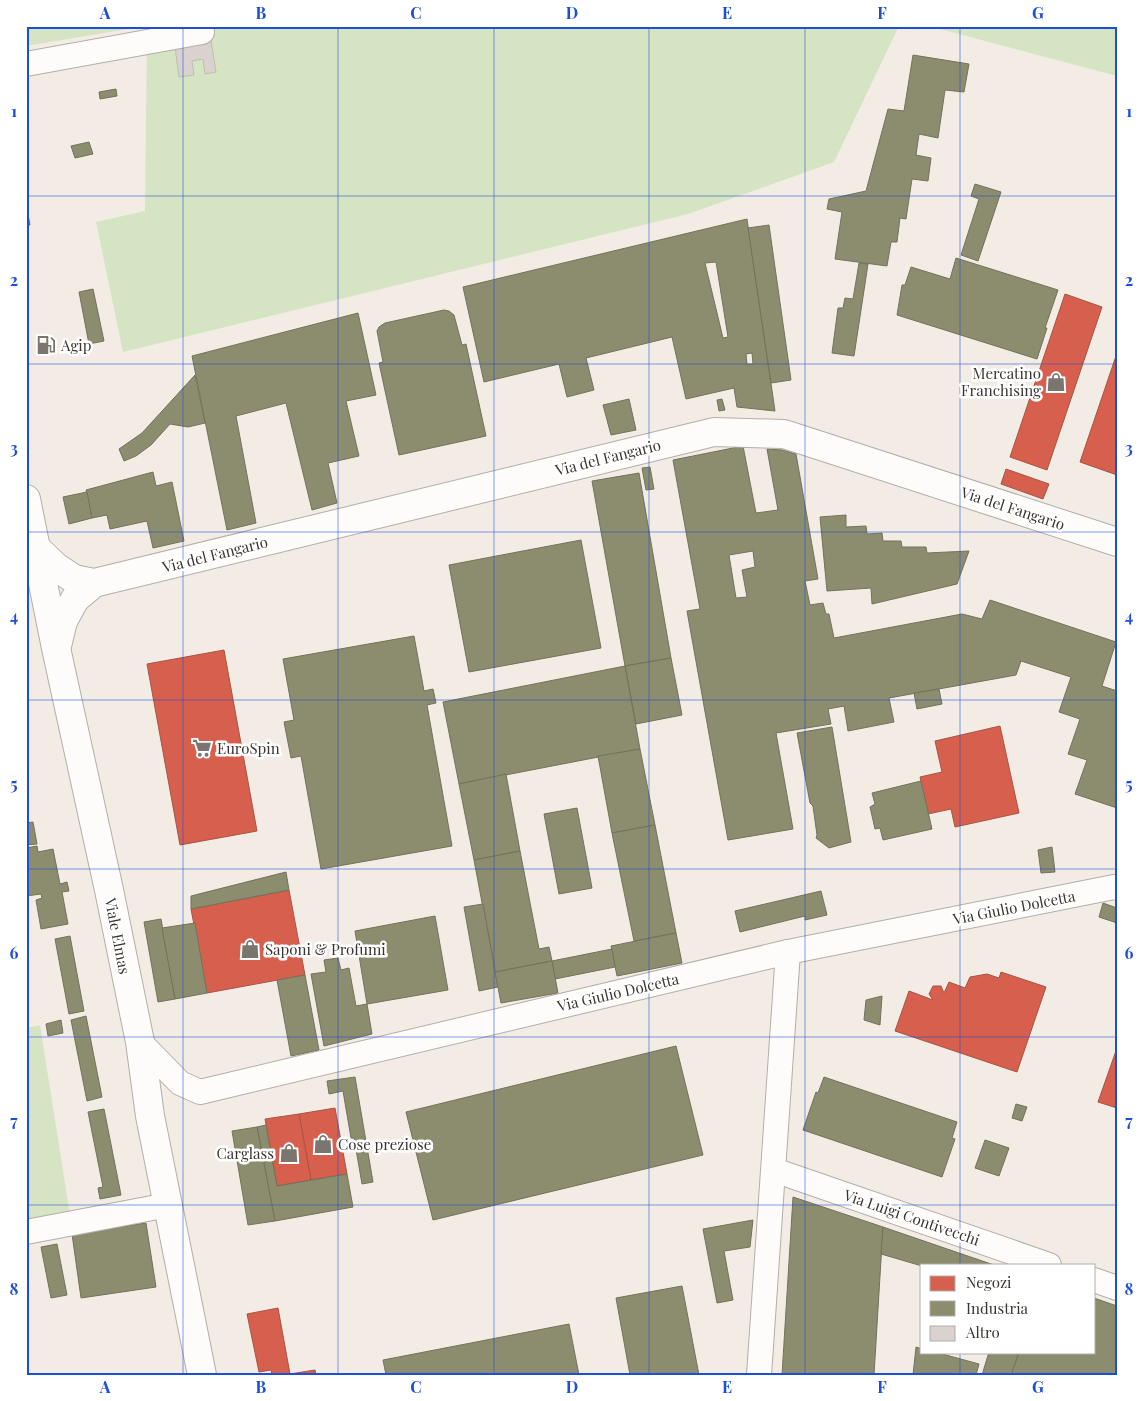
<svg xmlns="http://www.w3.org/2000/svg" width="1143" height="1401" viewBox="0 0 1143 1401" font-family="'Playfair Display',serif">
	<rect width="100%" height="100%" fill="#f3ece5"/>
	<g fill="#d5e4c3">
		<path d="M26 26H146L26 46Z"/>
		<path d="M147 26H899L834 162 688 214 123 352 96 222 145 211Z"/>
		<path d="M929 26H1117V76Z"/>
		<path d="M40 1025 70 1215 26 1223V1028Z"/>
	</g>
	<g fill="#d6604d" stroke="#a75344">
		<path d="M26 204 30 225H26Z"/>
		<path d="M1065 294 1102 307 1047 470 1010 457Z"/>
		<path d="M1117 353V475L1080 462Z"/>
		<path d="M1006 469 1049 484 1043 499 1001 484Z"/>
		<path d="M224 650 257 831 180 845 147 664Z"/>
		<path d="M1000 726 1019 813 955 827 951 809 928 814 920 777 942 772 935 741Z"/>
		<path d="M289 890 305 975 207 993 191 909Z"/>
		<path d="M1001 972 1046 987 1017 1072 895 1031 909 991 933 1000 929 994 933 986H941L944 993 949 982 965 988 970 977 987 974 999 978Z"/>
		<path d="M1117 1048V1108L1098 1102Z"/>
		<path d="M335 1108 347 1174 311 1180 299 1114Z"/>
		<path d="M299 1114 311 1180 277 1186 265 1119Z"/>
		<path d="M278 1308 290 1374 315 1370 316 1375H272L271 1370 259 1372 247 1314Z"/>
	</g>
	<g fill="#8c8c6e" stroke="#73725b" fill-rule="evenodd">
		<path d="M913 55 969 64 964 92 945 90 938 138 919 134 916 155 931 158 928 181 912 179 906 219 900 218 897 242H891L887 266 835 259 842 212 827 209 829 199 866 191 888 109 904 111Z"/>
		<path d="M116 89 117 96 100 99 99 92Z"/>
		<path d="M89 142 93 154 75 158 71 146Z"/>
		<path d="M975 184 1001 192 978 261 961 255 979 199 971 196Z"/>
		<path d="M747 219 775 411 737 407 734 388 686 399 672 337 586 358 594 390 567 397 559 364 484 382 463 287ZM716 262 728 337 723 338 705 263ZM752 353 753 364H747L746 354Z"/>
		<path d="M769 225 791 380 771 383 748 228Z"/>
		<path d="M956 258 1058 290 1045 328H1047L1037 359 897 315 902 285H905L911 267 950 279Z"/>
		<path d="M859 263 868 264 854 356 832 353 838 308H843L845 298 853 299Z"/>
		<path d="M93 289 104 341 89 344 79 292Z"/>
		<path d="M444 310 449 311 454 315 462 345 466 344 486 436 399 455 379 363 383 362 377 331 379 327 385 323Z"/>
		<path d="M358 313 376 395 346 401 359 456 328 463 337 503 312 510 286 403 236 416 256 523 227 530 192 356Z"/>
		<path d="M195 375 205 423 188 427 170 424 151 445 136 456 124 461 119 449 142 433Z"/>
		<path d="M629 399 636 430 611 435 603 405Z"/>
		<path d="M722 399 725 410 719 411 717 400Z"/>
		<path d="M743 446 756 513 778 510 767 449 782 450 796 454 818 579 805 581 810 605 823 603 826 614H829L834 638 962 614 982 619 990 600 1116 642 1102 686 1117 691V808L1075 794 1087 760 1068 754 1080 719 1059 712 1071 677 1021 661 1016 675 889 698 894 722 848 731 844 706 828 709 831 724 776 733 793 829 728 840 687 611 700 609 673 460ZM753 551 755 567 742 570 747 597 736 598 729 555Z"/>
		<path d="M650 467 654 489 646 490 642 468Z"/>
		<path d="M153 472 156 486 172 482 184 541 153 548 147 521 110 529 107 515 92 518 86 490Z"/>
		<path d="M639 473 671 658 625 666 592 481Z"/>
		<path d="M87 492 92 518 69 524 63 497Z"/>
		<path d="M846 515V527L866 526 867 534 882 533 883 541H901L902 547H926L927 553 969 551 957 584 872 604 871 588 827 591 820 517Z"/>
		<path d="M581 540 601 648 469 672 449 565Z"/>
		<path d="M414 636 424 691 433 689 436 703 427 705 452 846 321 869 301 756 291 758 284 722 294 720 283 659Z"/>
		<path d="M671 658 682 715 636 724 625 666Z"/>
		<path d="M625 666 640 749 459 784 443 702Z"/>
		<path d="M939 689 942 704 917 709 914 693Z"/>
		<path d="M832 727 851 842 829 848 816 838 817 835 813 806 810 803 797 733Z"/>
		<path d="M640 749 655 825 612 833 598 756Z"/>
		<path d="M506 774 520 851 474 860 459 784Z"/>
		<path d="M921 781 932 829 883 840 880 828 875 829 870 807 875 804 872 793Z"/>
		<path d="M577 808 592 888 559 894 544 814Z"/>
		<path d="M33 822 37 844 26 845V823Z"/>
		<path d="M655 825 676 933 634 941 612 833Z"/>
		<path d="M37 846 38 852 53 849 60 884 67 882 69 891 62 892 68 924 41 929 36 900 42 898 41 894 26 896V848Z"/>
		<path d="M1052 847 1055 872 1041 873 1038 850Z"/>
		<path d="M520 851 539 949 549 947 552 961 495 972 474 860Z"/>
		<path d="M286 872 289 890 191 909V896Z"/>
		<path d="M821 891 827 915 805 920V916L740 932 735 911Z"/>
		<path d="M1103 903 1117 908V923L1099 917Z"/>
		<path d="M483 904 498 987 479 991 464 907Z"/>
		<path d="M435 916 448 990 367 1004 355 931Z"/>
		<path d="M161 919 175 999 158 1002 144 922Z"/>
		<path d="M195 923 207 993 175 999 162 928Z"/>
		<path d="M676 933 682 963 617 976 611 946Z"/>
		<path d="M70 936 84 1011 69 1014 55 939Z"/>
		<path d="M612 949 615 967 555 979 552 961Z"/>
		<path d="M338 958 341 970 349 968 356 1006 367 1004 372 1034 324 1046 311 974 326 972 324 960Z"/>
		<path d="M552 961 558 993 501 1003 495 972Z"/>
		<path d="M305 975 319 1050 291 1056 277 980Z"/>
		<path d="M882 996 880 1025 864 1020 866 1000Z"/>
		<path d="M86 1016 102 1097 87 1101 71 1020Z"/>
		<path d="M61 1020 63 1033 48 1036 46 1024Z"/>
		<path d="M676 1046 703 1155 433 1220 406 1112Z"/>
		<path d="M355 1077 373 1182 362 1184 354 1138H351L343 1091 329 1094 327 1081Z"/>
		<path d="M824 1077 957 1122 952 1138 955 1139 942 1177 803 1130 816 1092 818 1093Z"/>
		<path d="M1016 1104 1027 1107 1022 1121 1012 1118Z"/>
		<path d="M104 1109 121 1195 100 1199 98 1188 103 1187 88 1112Z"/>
		<path d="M266 1125 277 1186 347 1174 353 1207 275 1221 257 1127Z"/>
		<path d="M257 1127 275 1221 248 1225 232 1131Z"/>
		<path d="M985 1140 1009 1148 999 1176 975 1168Z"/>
		<path d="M793 1197 883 1227 874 1375H782Z"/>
		<path d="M753 1220 750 1247 724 1251 733 1300 717 1303 703 1229Z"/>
		<path d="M146 1223 156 1287 81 1298 72 1234Z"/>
		<path d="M883 1227 994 1265 922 1266 881 1254Z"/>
		<path d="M57 1244 67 1295 51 1298 41 1247Z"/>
		<path d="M682 1286 699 1375H630L616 1298Z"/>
		<path d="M1094 1298 1117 1306V1375H1011L1019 1352H1094Z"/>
		<path d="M569 1324 579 1375H386L383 1360Z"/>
		<path d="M916 1347 922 1349V1352H935L979 1364 976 1375H913Z"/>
		<path d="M989 1352H1019L1011 1375H982Z"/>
	</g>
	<path fill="#d9d2ce" stroke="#c2bcb7" d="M211 41 216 72 205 74 203 59 192 61 194 75 179 77 175 47Z"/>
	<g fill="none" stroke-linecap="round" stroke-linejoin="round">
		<g stroke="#b4aea8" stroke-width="26">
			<g id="minor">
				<path d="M26 64 202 32"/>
				<path d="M140 1042 180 1083 200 1092 788 952 1114 887 1117 888"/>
				<path d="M774 1170 1049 1265"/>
				<path d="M26 1232 168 1205"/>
				<path d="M1094 1280 1117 1288"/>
				<path d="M759 1375 788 952"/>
			</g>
		</g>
		<g stroke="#b4aea8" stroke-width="30">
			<g id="major">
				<path d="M26 499 56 648 109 890 140 1042 150 1116 202 1375"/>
				<path d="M36 548 56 567 74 579 94 583 714 432 784 434 1117 542"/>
				<path d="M57 646 63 621 75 599 94 583"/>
			</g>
		</g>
		<use href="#minor" stroke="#fdfcfb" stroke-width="24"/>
		<use href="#major" stroke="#fdfcfb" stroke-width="28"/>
	</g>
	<path fill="none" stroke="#1d4ed8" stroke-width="1" stroke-opacity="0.55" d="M183 26V1375M338 26V1375M494 26V1375M649 26V1375M805 26V1375M960 26V1265M26 196H1117M26 364H1117M26 532H1117M26 700H1117M26 869H1117M26 1037H1117M26 1205H1117M960 1352V1375"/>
	<defs>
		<g id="fuel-bare" transform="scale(1.5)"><path d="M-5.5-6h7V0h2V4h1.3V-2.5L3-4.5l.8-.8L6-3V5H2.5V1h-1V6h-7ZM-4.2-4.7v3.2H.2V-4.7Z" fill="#7b756f" stroke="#fff" stroke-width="2.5" paint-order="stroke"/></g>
		<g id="shop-bare" transform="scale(1.5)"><path d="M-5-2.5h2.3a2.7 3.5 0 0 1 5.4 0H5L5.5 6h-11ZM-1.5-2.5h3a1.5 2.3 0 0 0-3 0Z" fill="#7b756f" stroke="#fff" stroke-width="2.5" paint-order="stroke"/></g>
		<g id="supermarket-bare" transform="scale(1.5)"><path d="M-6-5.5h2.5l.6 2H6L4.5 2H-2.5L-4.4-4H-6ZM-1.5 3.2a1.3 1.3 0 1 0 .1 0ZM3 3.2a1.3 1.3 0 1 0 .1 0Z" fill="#7b756f" stroke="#fff" stroke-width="2.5" paint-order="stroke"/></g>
	</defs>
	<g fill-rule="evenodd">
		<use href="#fuel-bare" x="46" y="345"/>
		<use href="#shop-bare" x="1056" y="382"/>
		<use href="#supermarket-bare" x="202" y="748"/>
		<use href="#shop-bare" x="250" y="949"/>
		<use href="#shop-bare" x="323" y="1144"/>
		<use href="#shop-bare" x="289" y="1153"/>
	</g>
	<g text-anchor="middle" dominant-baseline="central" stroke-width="5" stroke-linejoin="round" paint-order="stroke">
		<g font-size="15" fill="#3a3530" stroke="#fff" text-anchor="start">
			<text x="61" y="345">Agip</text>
			<text x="1041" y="373" text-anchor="end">Mercatino<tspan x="1041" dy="17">Franchising</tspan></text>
			<text x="217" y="748">EuroSpin</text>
			<text x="265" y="949">Saponi &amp; Profumi</text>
			<text x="338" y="1144">Cose preziose</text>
			<text x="274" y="1153" text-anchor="end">Carglass</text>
		</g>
		<g font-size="15" fill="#3a3530" stroke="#fff">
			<text transform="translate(608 457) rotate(-14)">Via del Fangario</text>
			<text transform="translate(1013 508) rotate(18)">Via del Fangario</text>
			<text transform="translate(215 554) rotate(-14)">Via del Fangario</text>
			<text transform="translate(1014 907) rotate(-11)">Via Giulio Dolcetta</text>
			<text transform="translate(118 936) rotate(79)">Viale Elmas</text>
			<text transform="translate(618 992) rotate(-13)">Via Giulio Dolcetta</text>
			<text transform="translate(912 1217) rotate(19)">Via Luigi Contivecchi</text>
		</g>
	</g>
	<rect width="1143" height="1401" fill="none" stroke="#ffffff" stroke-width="55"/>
	<rect x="920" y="1264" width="175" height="90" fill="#ffffff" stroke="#b0aeac"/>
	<rect x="930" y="1276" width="25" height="15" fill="#d6604d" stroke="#b0aeac"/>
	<text x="966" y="1288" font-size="15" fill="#3a3530">Negozi</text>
	<rect x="930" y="1301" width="25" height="15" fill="#8c8c6e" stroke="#b0aeac"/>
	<text x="966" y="1314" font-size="15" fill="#3a3530">Industria</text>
	<rect x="930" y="1326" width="25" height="15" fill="#d9d2ce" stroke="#b0aeac"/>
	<text x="966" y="1338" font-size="15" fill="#3a3530">Altro</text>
	<rect x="28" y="28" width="1088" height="1346" fill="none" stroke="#1d4ed8" stroke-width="2"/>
	<g font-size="16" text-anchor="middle" font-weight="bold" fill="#1d4ed8">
		<text x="105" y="19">A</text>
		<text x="261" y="19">B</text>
		<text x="416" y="19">C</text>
		<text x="572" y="19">D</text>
		<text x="727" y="19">E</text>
		<text x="882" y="19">F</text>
		<text x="1038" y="19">G</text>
		<text x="14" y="117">1</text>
		<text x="1129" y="117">1</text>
		<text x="14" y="286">2</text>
		<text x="1129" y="286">2</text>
		<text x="14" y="454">3</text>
		<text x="1129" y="454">3</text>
		<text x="14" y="622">4</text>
		<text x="1129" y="622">4</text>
		<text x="14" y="790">5</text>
		<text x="1129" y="790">5</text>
		<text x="14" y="959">6</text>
		<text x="1129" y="959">6</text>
		<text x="14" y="1127">7</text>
		<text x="1129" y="1127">7</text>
		<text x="14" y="1295">8</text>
		<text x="1129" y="1295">8</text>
		<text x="105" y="1393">A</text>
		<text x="261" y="1393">B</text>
		<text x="416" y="1393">C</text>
		<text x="572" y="1393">D</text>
		<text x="727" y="1393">E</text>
		<text x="882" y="1393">F</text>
		<text x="1038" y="1393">G</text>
	</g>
</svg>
